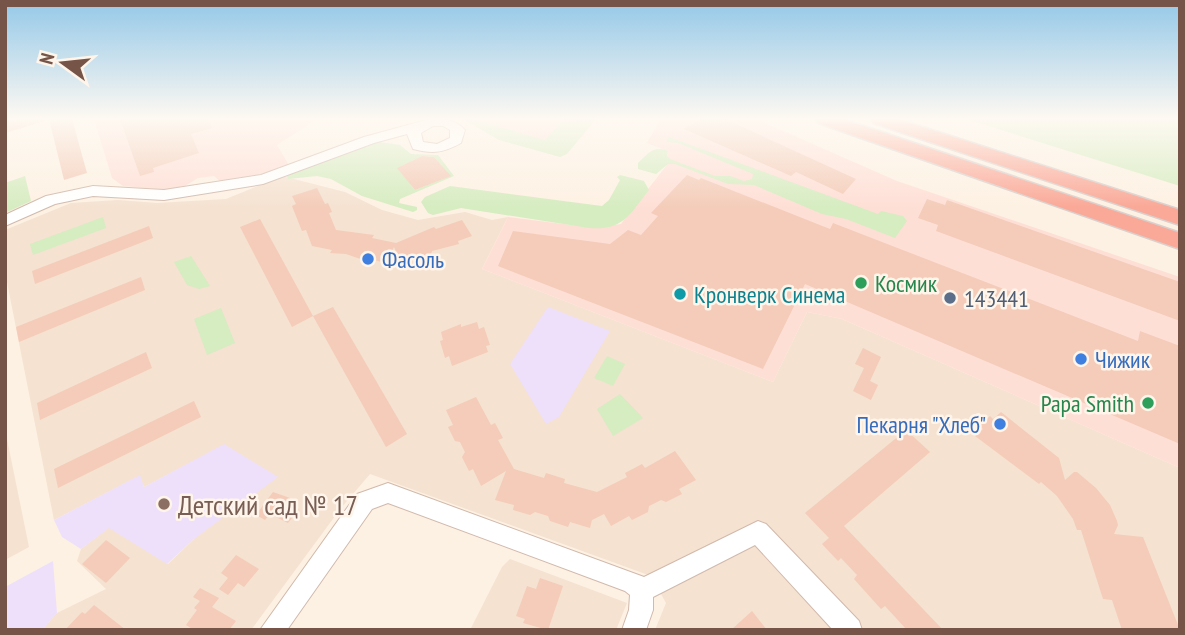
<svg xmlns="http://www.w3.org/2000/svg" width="1185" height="635" viewBox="0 0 1185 635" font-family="'PT Sans Narrow',sans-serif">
	<rect width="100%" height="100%" fill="#fdf1e3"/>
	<g fill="#f5e2d1">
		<path d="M282 176 345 192 382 210 418 220 465 212 492 220 508 217 482 269 773 382 807 312 842 319 1180 468V630H655L666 603 651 576 370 474 341 508 251 630H42L57 613 106 589 77 561 81 549 109 527 168 564 194 539 224 445 144 487 139 476 54 520 5 272V230L71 203 118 200 157 203 226 199Z"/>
		<path d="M5 429 29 547 5 560Z"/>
		<path d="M510 559 627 603 616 630H470L502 567Z"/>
	</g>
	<g fill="#fedfd6">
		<path d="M94 119H317L277 145 290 167 222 183 214 176 198 178 180 189 166 190 123 186 112 178Z"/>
		<path d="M472 119H564L546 141Z"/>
		<path d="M661 119H756L897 181 1180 277V468L842 319 807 312 773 382 482 269 508 217 595 228 621 224 666 166 668 151 647 143Z"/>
	</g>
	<g fill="#eee0fa">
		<path d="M548 307 610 331 559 417 546 424 510 364Z"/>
		<path d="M224 444 278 477 194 539 167 564 109 528 81 549 62 537 54 520 140 475 144 487Z"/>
		<path d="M53 561 57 613 42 630H5V587Z"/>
	</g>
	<g fill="#d6ecc1" fill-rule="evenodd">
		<path d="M463 119H472L545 140 564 119H596L567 154 560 157 499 140Z"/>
		<path d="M966 119H1180V186Z"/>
		<path d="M669 137 878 214 881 211 903 216 907 221 895 238 846 219 822 214 754 185 728 184 675 164H668L656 174 638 169V163C648 154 653 145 668 151L667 156 670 159 715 176H730L744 181 752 179 753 174 678 143 666 142Z"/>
		<path d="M380 142 400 145 411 154 438 155 454 176 400 199 399 203 417 207V210L413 212 362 196 331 179 317 176 288 179 287 176 363 146ZM422 156 434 157 450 176 415 190 398 168Z"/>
		<path d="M620 175 644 181 649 190C630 214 623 231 589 228L461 208 433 215 428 213 421 202 425 197 450 186 602 206 609 200 620 180 617 177Z"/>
		<path d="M25 176 31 201 5 213V183Z"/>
		<path d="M103 217 106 228 33 255 30 244Z"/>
		<path d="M191 256 210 286 199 289 187 285 174 262Z"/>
		<path d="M221 308 235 343 207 355 194 319Z"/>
		<path d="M607 356 625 364 613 386 594 378Z"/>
		<path d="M620 394 643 418 613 436 597 409Z"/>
	</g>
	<g fill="#f4ccb9">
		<path d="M18 119H45V121L5 133V122Z"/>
		<path d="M49 119H72L87 173 64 180Z"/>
		<path d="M120 119H208L212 128 191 134 199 153 153 168 154 172 140 176Z"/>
		<path d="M701 119H725L856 179 843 194 796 172 791 176 684 129Z"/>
		<path d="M422 156 434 157 451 176 415 190 397 168Z"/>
		<path d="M687 175 699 180 701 178 830 229 833 223 1138 341 1140 331 1180 346V444L805 284 763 369 498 266 513 231 610 244 628 230 641 235 658 216 651 213Z"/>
		<path d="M317 188 325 204 328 203 332 212 329 213 336 230 374 235 372 238 396 243 434 227 436 229 462 220 472 236 458 241 459 244 432 251 431 254 401 262 394 247 385 263 371 259 369 262 346 254 330 253 332 250 312 246 306 230 302 231 292 206 296 204 292 196Z"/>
		<path d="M927 199 945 205 947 200 1180 282V321L936 231 938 225 918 218Z"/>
		<path d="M260 219 313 316 292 327 240 227Z"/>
		<path d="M149 226 153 238 35 284 32 271Z"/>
		<path d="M141 277 145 290 19 342 16 327Z"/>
		<path d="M333 307 407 434 386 447 313 316Z"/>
		<path d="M477 322 479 329 484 327 490 345 486 346 488 352 452 366 449 356 445 358 440 341 443 340 441 332 461 324V327Z"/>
		<path d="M863 348 881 357 870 381 878 385 871 400 853 391 864 368 855 364Z"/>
		<path d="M146 352 152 368 40 420 37 403Z"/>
		<path d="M476 397 491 425 495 423 503 438 498 440 514 469 544 478 546 473 565 479 564 483 597 492 627 477 625 473 642 464 645 468 675 451 696 480 679 489 682 494 666 502 661 500 649 506 648 512 632 520 629 516 611 526 604 514 592 520 590 528 570 522 568 527 550 521 548 516 535 512 530 515 513 510 514 505 495 500 506 471 481 486 473 469 469 471 462 457 465 452 460 442 455 441 448 427 453 425 446 410Z"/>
		<path d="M194 401 201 417 58 488 54 469Z"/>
		<path d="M1001 412 1059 458 1065 480 1074 472H1077L1096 488 1110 505 1117 521 1118 525 1114 534 1143 537 1180 630H1122L1112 600 1103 599 1081 530H1077L1073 519 1057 496 1041 482 1039 484 975 436 983 429 979 426 990 416 993 419Z"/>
		<path d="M906 430 930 452 844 526 943 630H907L885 606 881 609 854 579 857 575 841 558 838 561 822 544 829 538 805 513Z"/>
		<path d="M273 492 290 498 286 503 299 509 288 523 270 514 265 520 256 515Z"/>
		<path d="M106 540 130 558 106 583 82 564Z"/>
		<path d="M236 555 259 569 244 587 238 583 228 595 219 589 228 578 221 573Z"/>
		<path d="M540 578 563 586 548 630 523 623 525 619 516 616 527 586 536 589Z"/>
		<path d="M200 588 219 598 212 607 236 621 229 630H194L186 625 197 610 194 608 200 601 193 597Z"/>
		<path d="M94 605 126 630H65L82 612 85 614Z"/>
		<path d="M752 611 767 630H731Z"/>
	</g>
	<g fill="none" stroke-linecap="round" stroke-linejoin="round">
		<g stroke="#d1b9ac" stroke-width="2">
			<g id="minor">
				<path d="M430 119C444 119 455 119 465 130L461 143C443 153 433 154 413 149L407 134 374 143 263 184 164 200 93 196 55 204 5 226V215L46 196 93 186 164 190 261 175 364 137ZM433 126H443L450 130V138L437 144 423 142 421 133Z"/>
				<path d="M388 483 644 577 758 521 766 524 859 621 862 630H833L755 545 653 597V610L646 630H622L629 610 630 595 625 591 388 503 372 509 287 630H260L357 494Z"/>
			</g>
		</g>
		<g stroke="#d9cfcc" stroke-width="3">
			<g id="highway">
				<path d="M816 119H843L1180 233V249L818 123Z"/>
				<path d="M871 119H898L1180 210V225L873 123Z"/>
			</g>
		</g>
		<use href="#minor" fill="#fff" fill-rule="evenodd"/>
		<use href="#highway" fill="#faa897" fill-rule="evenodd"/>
	</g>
	<linearGradient id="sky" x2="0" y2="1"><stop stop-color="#94c8e8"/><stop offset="0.57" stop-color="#fef9f2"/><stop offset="1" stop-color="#fef9f2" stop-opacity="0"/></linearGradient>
	<rect width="1185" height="208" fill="url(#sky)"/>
	<g fill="#3f7fe0" stroke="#fff5ea" stroke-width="2.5">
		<circle cx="368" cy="259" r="7"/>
		<circle cx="1081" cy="359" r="7"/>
		<circle cx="1000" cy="424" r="7"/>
	</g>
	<g fill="#2e9e5b" stroke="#fff5ea" stroke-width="2.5">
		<circle cx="861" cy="283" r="7"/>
		<circle cx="1148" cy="403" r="7"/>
	</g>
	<circle fill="#0f9aa8" stroke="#fff5ea" stroke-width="2.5" cx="680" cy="294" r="7"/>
	<circle fill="#5c6f8a" stroke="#fff5ea" stroke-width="2.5" cx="950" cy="298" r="7"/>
	<circle fill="#8d6e63" stroke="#fff5ea" stroke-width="2.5" cx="164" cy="504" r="7"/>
	<g text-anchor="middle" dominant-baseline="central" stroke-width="5" stroke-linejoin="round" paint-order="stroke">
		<g font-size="24" fill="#366cbe" stroke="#fff5ea" text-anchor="start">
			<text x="382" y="259">Фасоль</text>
			<text x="1095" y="359">Чижик</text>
			<text x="986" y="424" text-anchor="end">Пекарня "Хлеб"</text>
		</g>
		<g font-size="24" fill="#27864d" stroke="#fff5ea" text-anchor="start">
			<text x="875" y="283">Космик</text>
			<text x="1134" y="403" text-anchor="end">Papa Smith</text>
		</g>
		<g font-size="24" fill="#0d838f" stroke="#fff5ea" text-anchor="start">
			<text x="694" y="294">Кронверк Синема</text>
		</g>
		<g font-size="24" fill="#4e5e75" stroke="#fff5ea" text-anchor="start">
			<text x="964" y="298">143441</text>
		</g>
		<g font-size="28" fill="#785e54" stroke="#fff5ea" text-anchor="start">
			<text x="178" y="504">Детский сад № 17</text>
		</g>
	</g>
	<rect width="1185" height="635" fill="none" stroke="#775448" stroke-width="14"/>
	<g transform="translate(63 63) rotate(285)" stroke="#fff5ea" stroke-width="5" paint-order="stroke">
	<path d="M0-5L12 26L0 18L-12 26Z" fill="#775448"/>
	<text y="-10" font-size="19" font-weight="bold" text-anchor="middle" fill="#775448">N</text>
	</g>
</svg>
